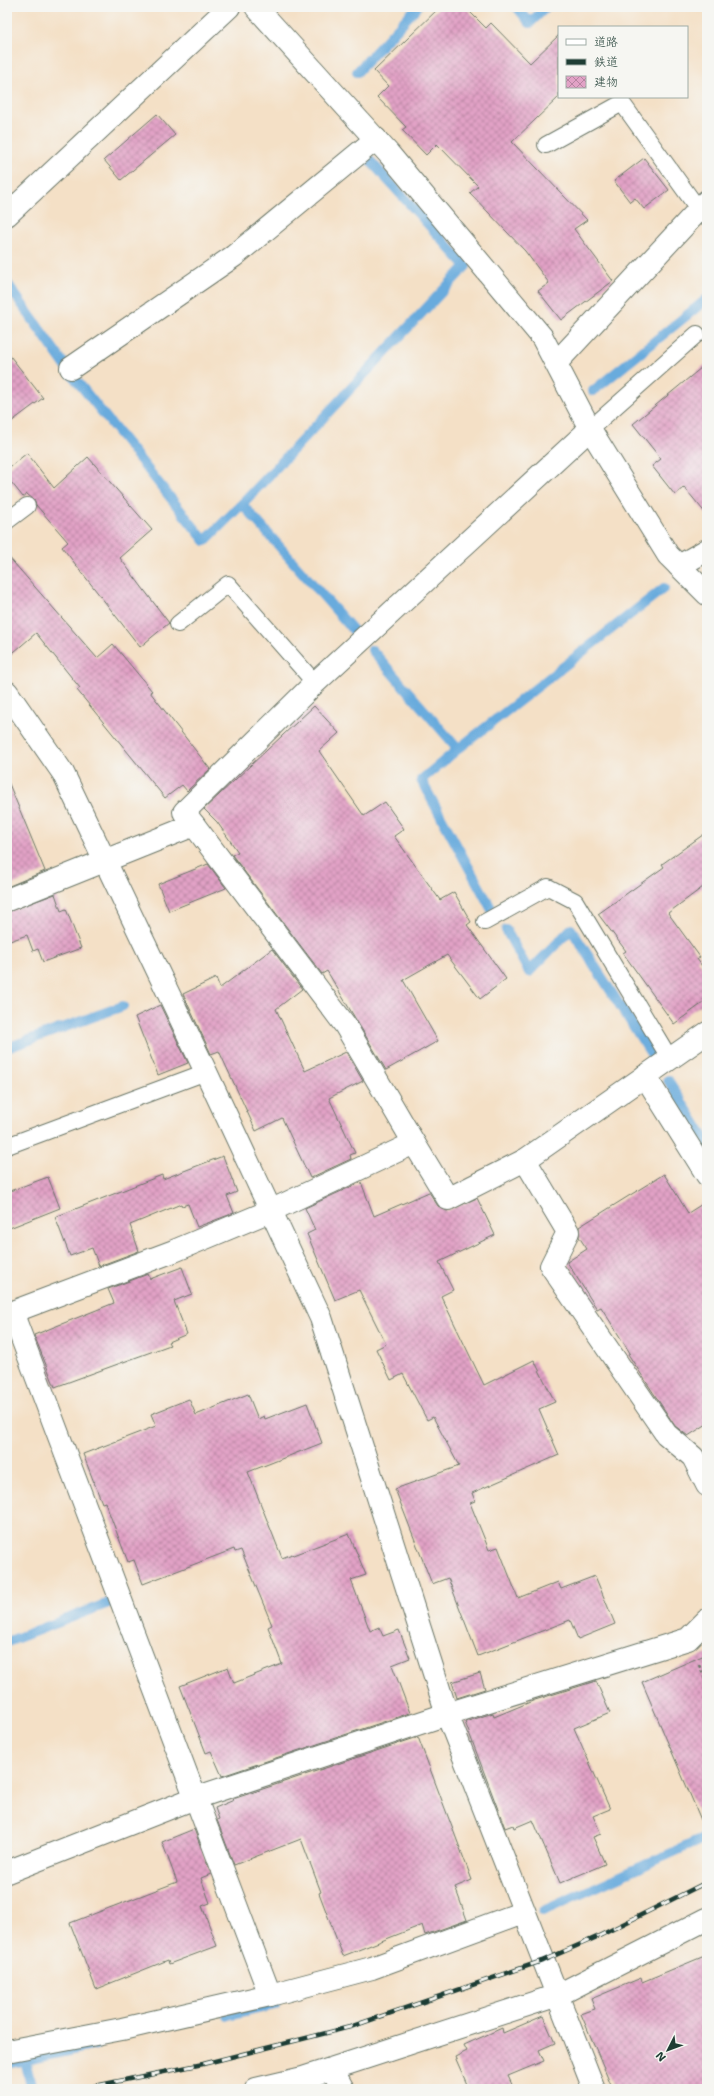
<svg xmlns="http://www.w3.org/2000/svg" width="714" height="2096" viewBox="0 0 714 2096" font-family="'Shantell Sans','Klee One',sans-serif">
	<defs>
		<pattern id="building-cross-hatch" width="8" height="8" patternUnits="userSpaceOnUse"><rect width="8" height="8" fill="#e2a2c6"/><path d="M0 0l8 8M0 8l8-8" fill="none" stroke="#b785a2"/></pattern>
	</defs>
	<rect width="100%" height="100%" fill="#f6f6f2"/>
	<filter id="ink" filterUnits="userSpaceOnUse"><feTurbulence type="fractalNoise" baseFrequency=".025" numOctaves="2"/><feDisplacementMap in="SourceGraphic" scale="8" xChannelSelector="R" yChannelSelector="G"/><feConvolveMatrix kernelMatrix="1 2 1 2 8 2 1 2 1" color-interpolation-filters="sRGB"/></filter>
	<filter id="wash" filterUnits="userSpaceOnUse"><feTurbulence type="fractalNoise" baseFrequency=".012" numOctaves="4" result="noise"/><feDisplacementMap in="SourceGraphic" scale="16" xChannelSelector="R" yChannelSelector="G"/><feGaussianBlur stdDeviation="0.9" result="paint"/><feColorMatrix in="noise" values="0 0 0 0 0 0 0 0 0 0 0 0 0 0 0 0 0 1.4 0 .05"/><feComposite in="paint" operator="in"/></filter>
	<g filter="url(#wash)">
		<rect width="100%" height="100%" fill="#f4e0c6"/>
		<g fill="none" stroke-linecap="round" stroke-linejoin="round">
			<g stroke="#69abdd" stroke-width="10">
				<path d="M517 7 530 23 546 7"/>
				<path d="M357 72 417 7"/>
				<path d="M7 283 69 371 205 541 242 504 354 631"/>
				<path d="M593 391 707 299"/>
				<path d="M242 504 466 266 364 154"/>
				<path d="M372 650 458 749"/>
				<path d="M492 910 421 780 458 749 664 588"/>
				<path d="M506 930 529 972 571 929 655 1060"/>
				<path d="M7 1048 123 1006"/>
				<path d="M668 1080 707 1142"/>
				<path d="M7 1642 111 1602"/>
				<path d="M543 1911 707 1837"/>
				<path d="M228 2016 275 2005"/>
				<path d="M25 2060 32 2089"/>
				<path d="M7 2064 95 2045"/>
			</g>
		</g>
		<g id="blocks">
			<g fill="url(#building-cross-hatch)">
				<path d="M440 7H465L486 28 491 23 530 63 559 35V97L512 142 587 220 574 229 613 281 561 320 538 291 549 283 525 251 470 193 478 186 437 144 426 155 402 130 406 127 377 97 388 86 374 71Z"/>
				<path d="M157 114 175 135 121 180 104 160Z"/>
				<path d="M644 158 669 190 644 209 635 198 630 202 614 181Z"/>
				<path d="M7 352 43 398 7 425Z"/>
				<path d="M707 363V515L684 487 675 495 652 466 661 459 633 424Z"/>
				<path d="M27 453 54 488 88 457 152 530 120 558 169 623 140 647 62 547 68 542 36 505 34 500 27 494 23 497 7 477V469Z"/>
				<path d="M7 555 97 658 113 644 152 691 150 692 210 769 187 791 182 785 165 798 77 690 80 688 36 633 7 658Z"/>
				<path d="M314 706 339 733 319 751 364 816 385 802 404 829 394 836 440 900 454 892 471 922 467 925 506 979 480 999 447 955 403 980 438 1041 386 1070 327 971 322 974 232 855 238 852 217 822 204 809Z"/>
				<path d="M7 779 45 871 7 887Z"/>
				<path d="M707 832V884L668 913 700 957 697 959 707 973V1000L674 1024 623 953 626 951 598 914 664 867 662 864Z"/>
				<path d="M208 864 226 888 169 911 158 884Z"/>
				<path d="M55 894 61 911 66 909 81 948 43 962 38 949 33 951 27 935 7 942V912Z"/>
				<path d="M272 949 302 989 276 1009 305 1071 346 1052 363 1081 329 1098 355 1153 350 1155 351 1159 310 1178 282 1118 256 1131 219 1051 211 1054 183 994 216 978 220 988Z"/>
				<path d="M160 1005 188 1063 158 1075 135 1017Z"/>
				<path d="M223 1156 237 1192 227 1196 234 1213 197 1227 188 1204 182 1206 181 1204 130 1225 139 1251 99 1266 92 1248 70 1256 55 1217 162 1175 163 1179Z"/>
				<path d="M664 1174 688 1213 707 1201V1424L688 1436 675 1426 628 1354 630 1353 601 1307 597 1309 567 1262 587 1249 579 1237V1227Z"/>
				<path d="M48 1177 60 1208 7 1229V1192Z"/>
				<path d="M361 1182 374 1216 429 1192 438 1206 447 1211 477 1198 495 1235 439 1262 453 1290 441 1296 484 1385 534 1360 555 1402 539 1409 559 1455 472 1493 475 1501 470 1503 489 1550 498 1547 518 1598 558 1582 561 1589 595 1576 615 1624 578 1639 570 1620 478 1656 448 1578 432 1584 395 1489 459 1466 433 1417 427 1420 403 1374 391 1380 376 1349 386 1344 359 1290 335 1300 307 1234 315 1230 305 1208Z"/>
				<path d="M182 1267 192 1294 174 1301 187 1334 168 1342 170 1345 55 1387 34 1335 114 1303 108 1289 148 1274 150 1279Z"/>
				<path d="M248 1394 258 1419 264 1416 265 1419 307 1403 322 1443 248 1472 282 1558 292 1554 293 1555 349 1534 366 1575 351 1580 370 1631 379 1627 383 1636 399 1630 410 1658 392 1665 410 1713 222 1776 211 1751 206 1753 180 1686 228 1667 234 1683 282 1664 268 1627 272 1625 241 1550 235 1552 234 1549 143 1584 134 1560 128 1562 105 1502 102 1503 83 1454 156 1426 151 1414 189 1399 196 1415Z"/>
				<path d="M707 1654V1834L642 1682Z"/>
				<path d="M480 1673 485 1689 457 1698 452 1682Z"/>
				<path d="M596 1681 610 1713 574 1728 610 1809 593 1816 601 1834 593 1837 605 1864 560 1883 533 1820 514 1828 513 1825 505 1828 465 1722 493 1713 494 1717 535 1700Z"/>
				<path d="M418 1737 472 1880 455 1887 467 1920 425 1935 422 1925 343 1956 319 1893 321 1892 301 1839 234 1865 217 1820 219 1819 215 1808 234 1800 233 1799Z"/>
				<path d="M194 1829 211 1874 201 1878 210 1903 202 1906 217 1946 169 1964 168 1960 96 1989 70 1923 177 1882 162 1842Z"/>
				<path d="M707 1955V2089H613L581 2014 595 2009 591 1999 641 1978 642 1982Z"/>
				<path d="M543 2016 555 2043 539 2050 544 2061 508 2076 514 2089H469L455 2057 467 2051 464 2045 502 2028 503 2033Z"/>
			</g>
		</g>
	</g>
	<g filter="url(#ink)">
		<use href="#blocks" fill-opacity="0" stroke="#6a7667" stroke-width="1"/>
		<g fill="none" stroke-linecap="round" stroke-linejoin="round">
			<g stroke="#6a7667" stroke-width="18">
				<g id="lane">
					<path d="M546 145 622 103 699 210"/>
					<path d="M590 429 697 334"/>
					<path d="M7 521 27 506"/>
					<path d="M178 624 228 584 315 683"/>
					<path d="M485 922 548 887 575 901 670 1059"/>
					<path d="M7 1146 206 1072"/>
				</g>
			</g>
			<g stroke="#6a7667" stroke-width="24">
				<g id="street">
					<path d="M256 7 389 154 542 337 590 429 668 555 707 594"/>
					<path d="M7 215 229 7"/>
					<path d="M557 362 707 201"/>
					<path d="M71 368 234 256 376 139"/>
					<path d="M679 566 707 550"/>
					<path d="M7 692 63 773 206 1072 321 1318 447 1714 594 2089"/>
					<path d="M194 825 345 1025 414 1143"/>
					<path d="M7 900 194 825 184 812 315 683 590 429"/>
					<path d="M645 1076 707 1175"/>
					<path d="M525 1160 568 1232 551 1266 666 1434 693 1457 707 1485"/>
					<path d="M7 1314 174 1251 270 1211 414 1143 448 1199 525 1160 707 1033"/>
					<path d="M7 1872 195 1798 447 1714 688 1639 707 1620"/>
					<path d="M270 1995 372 1968 524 1912"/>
					<path d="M7 2051 122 2029 270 1995 12 1312"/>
					<path d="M332 2069 343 2089"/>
					<path d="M256 2089 303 2078 558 1995 707 1919"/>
				</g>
			</g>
			<path stroke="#6a7667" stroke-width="2.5" stroke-dasharray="3 3" stroke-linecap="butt" d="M699 1665 707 1684"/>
			<use href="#lane" stroke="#fff" stroke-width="16"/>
			<use href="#street" stroke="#fff" stroke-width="22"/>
			<g stroke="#1f3d34" stroke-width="4.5">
				<path id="rail" d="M80 2089 203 2064 350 2027 542 1961 597 1937 707 1882"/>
			</g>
			<use href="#rail" stroke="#f6f6f2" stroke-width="3" stroke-dasharray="9" stroke-linecap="butt"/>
		</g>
	</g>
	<rect width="714" height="2096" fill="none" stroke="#f6f6f2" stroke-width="24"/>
	<rect x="558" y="26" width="130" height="72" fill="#f6f6f2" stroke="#a0aca6"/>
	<rect x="566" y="39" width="20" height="6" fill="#ffffff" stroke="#a0aca6"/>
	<text x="594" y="46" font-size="12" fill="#1f3d34">道路</text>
	<rect x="566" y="59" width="20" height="6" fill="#1f3d34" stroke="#a0aca6"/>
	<text x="594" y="66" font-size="12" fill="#1f3d34">鉄道</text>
	<rect x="566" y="76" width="20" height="12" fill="url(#building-cross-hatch)" stroke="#a0aca6"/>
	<text x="594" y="86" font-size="12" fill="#1f3d34">建物</text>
	<g transform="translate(668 2050) rotate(228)" stroke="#f6f6f2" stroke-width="3" paint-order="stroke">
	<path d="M0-3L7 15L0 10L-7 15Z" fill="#1f3d34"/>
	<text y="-6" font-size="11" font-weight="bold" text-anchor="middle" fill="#1f3d34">N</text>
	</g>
</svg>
